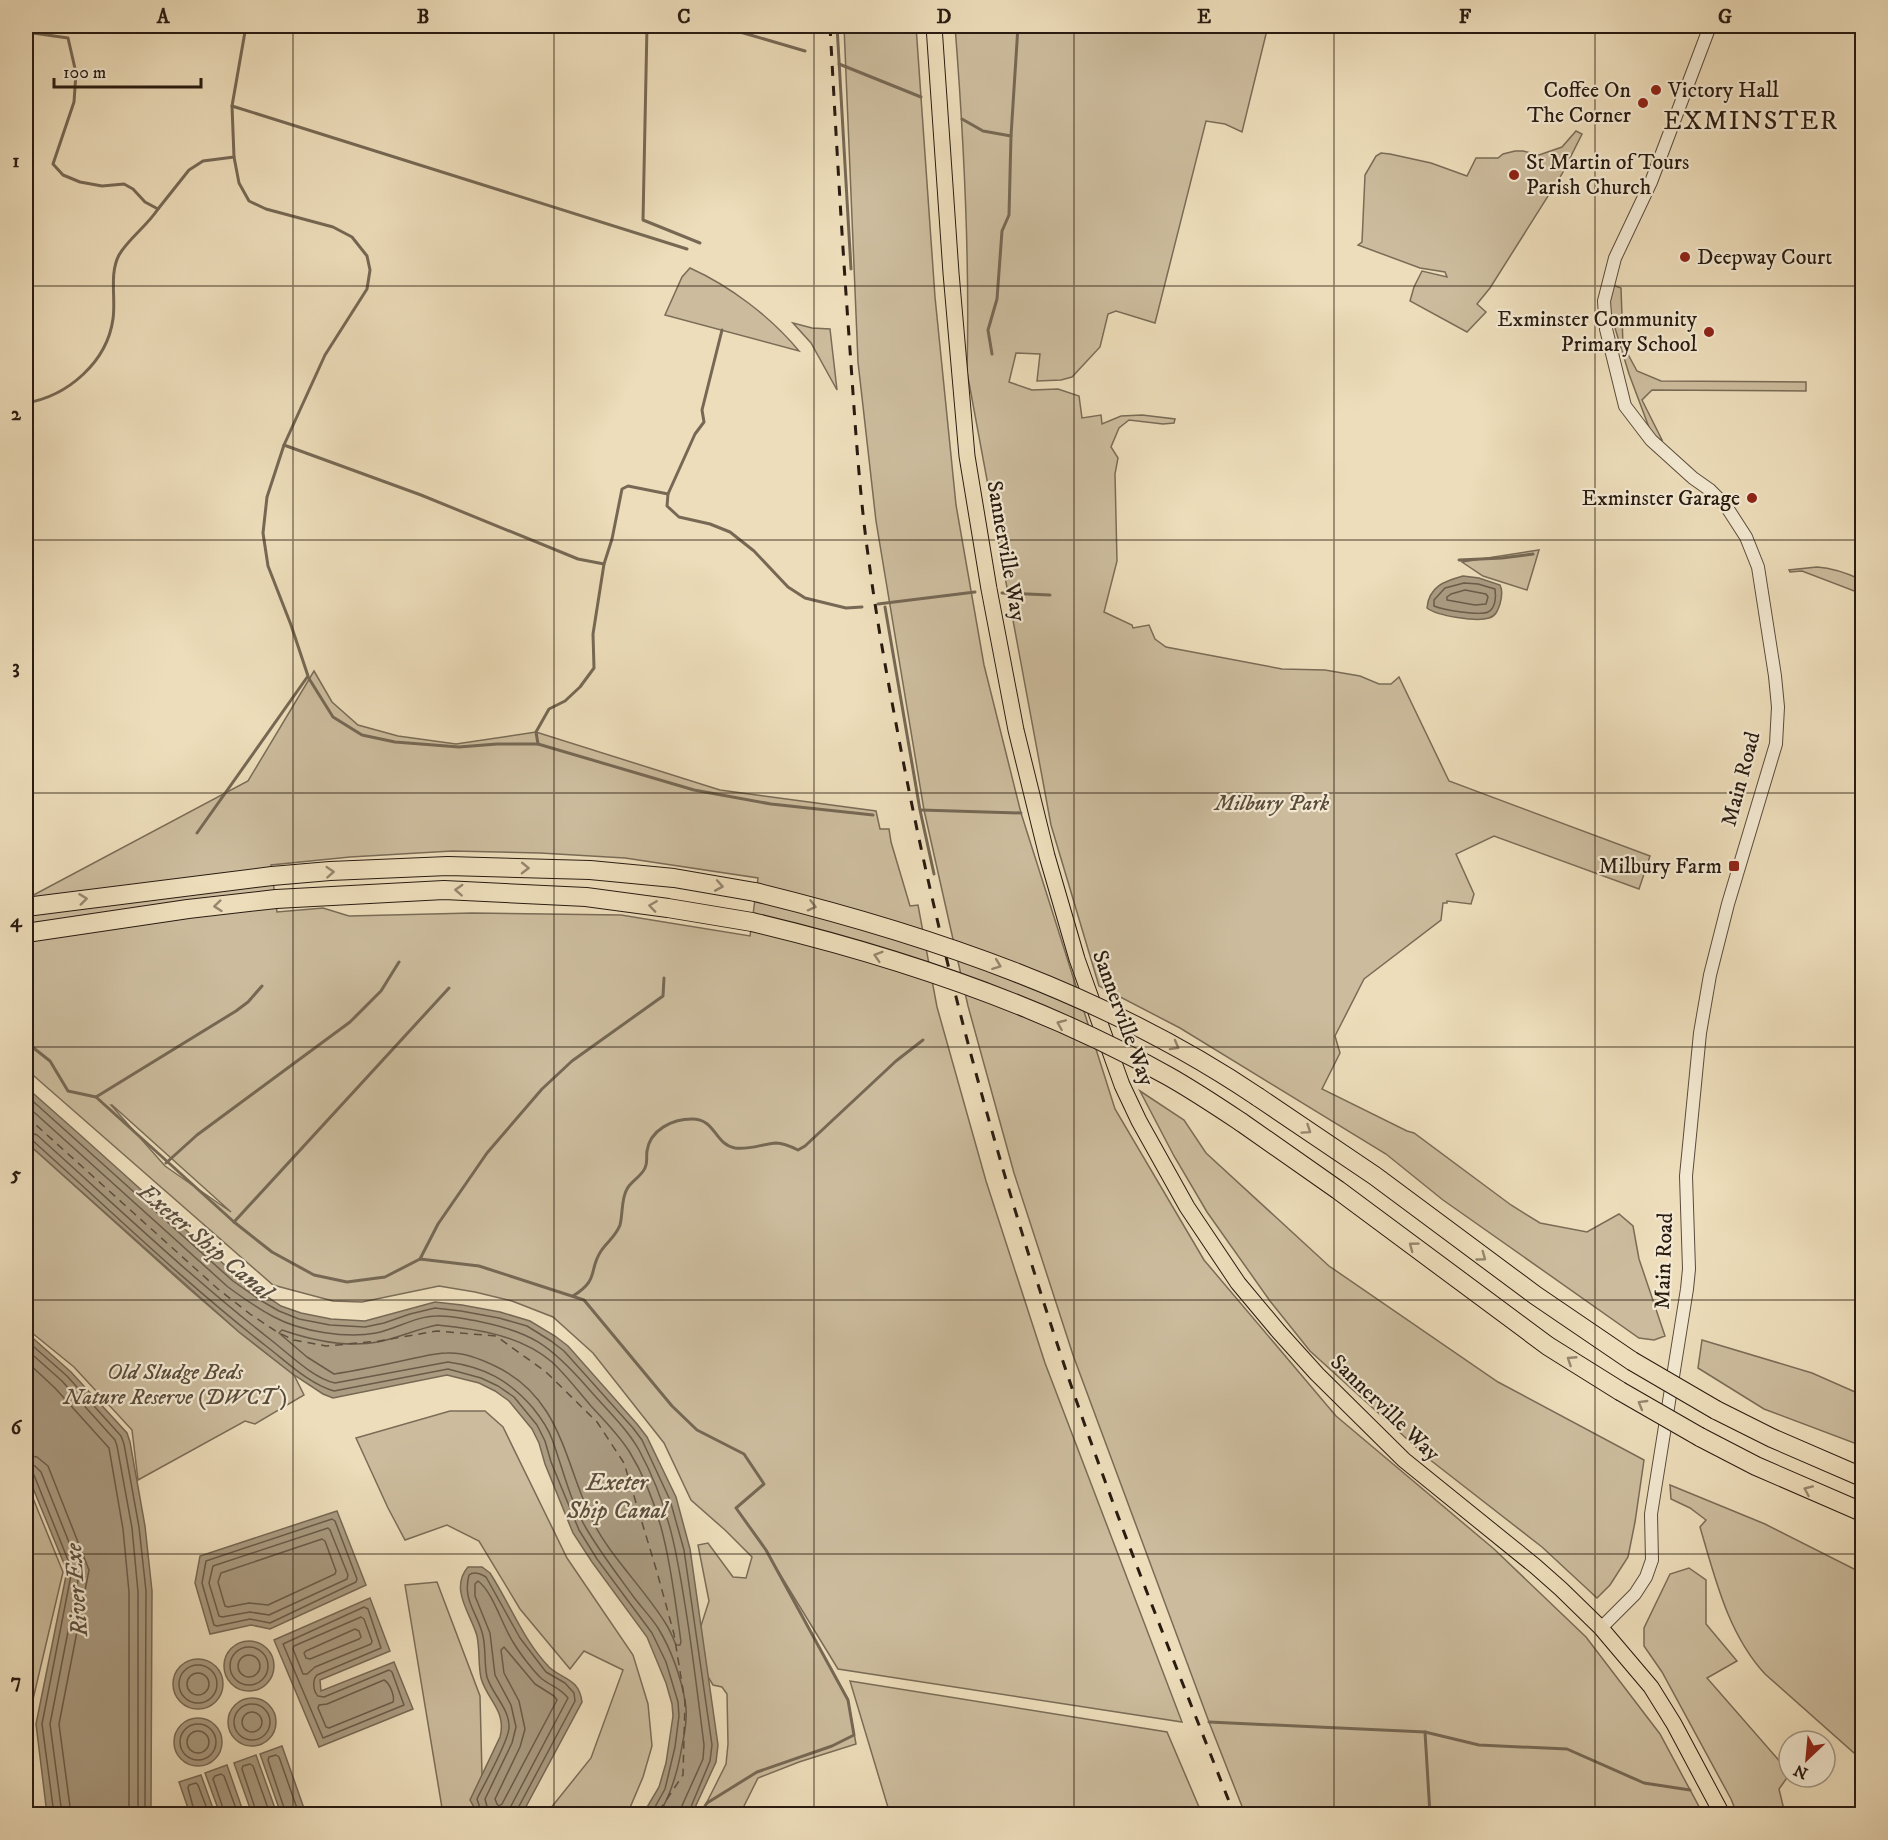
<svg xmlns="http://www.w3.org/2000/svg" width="1888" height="1840" viewBox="0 0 1888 1840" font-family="'IM FELL DW Pica',serif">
	<rect width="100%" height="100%" fill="#edddba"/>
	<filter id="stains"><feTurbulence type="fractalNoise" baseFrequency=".00333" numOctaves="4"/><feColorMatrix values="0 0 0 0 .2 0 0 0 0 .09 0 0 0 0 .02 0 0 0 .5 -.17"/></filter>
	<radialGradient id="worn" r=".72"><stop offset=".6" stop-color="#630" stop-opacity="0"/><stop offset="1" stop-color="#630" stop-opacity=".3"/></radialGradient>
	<g fill="#ccbc9d" stroke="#7a6c57" stroke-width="1.5" fill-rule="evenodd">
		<path d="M844 26H916L935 297 956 505 984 665 1021 813 1115 1109 1204 1260 1336 1416 1494 1549 1586 1637 1660 1734 1703 1814H1245L1209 1722 1073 1355 1014 1173 968 1006 924 810 876 521 858 362Z"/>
		<path d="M955 26H1268L1242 132 1225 124 1206 121 1155 323 1116 311 1108 314 1100 347 1072 377 1061 380 1037 381 1040 354 1016 353 1009 382 1032 390 1058 389 1079 396 1082 418 1101 415 1102 424 1121 416 1142 415 1175 419 1174 423 1163 424 1129 420 1119 428 1111 447 1118 458 1115 474 1117 561 1104 612 1132 625 1133 628 1149 625 1155 639 1166 647 1282 669 1325 670 1360 676 1379 684H1391L1399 677 1449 781 1650 856 1639 889 1494 836 1456 854 1474 894 1471 904 1447 901V903H1443L1441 920 1364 979 1335 1036 1340 1053 1322 1089 1407 1131 1414 1133 1511 1205 1540 1223 1587 1232 1619 1214 1633 1226 1639 1259 1665 1336 1654 1340 1639 1338 1443 1200 1386 1154 1180 1028 1099 986 1051 825 967 372C970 257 964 141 955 26Z"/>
		<path d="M1576 131 1582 134 1562 174 1490 288 1477 304 1486 312 1467 332 1410 301 1414 287 1422 271 1447 277 1445 272 1420 268 1358 245 1362 242 1365 175 1376 156 1381 153 1390 154 1431 163 1467 176 1476 158H1498L1503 154 1515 151H1523L1539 155 1562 147Z"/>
		<path d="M690 268C730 286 771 317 799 351L665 315 682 277Z"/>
		<path d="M1613 285 1621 288 1623 345 1637 371 1661 381 1806 382V391L1652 390 1642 400 1662 440 1653 438 1629 374 1608 305Z"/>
		<path d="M793 323 812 328 830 329 837 390 811 343Z"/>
		<path d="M1539 550 1527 590 1483 576 1462 562Z"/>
		<path d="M1817 567C1833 568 1847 573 1862 580V594L1802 571 1790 572 1789 570Z"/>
		<path d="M314 671 332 702 358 725 398 736 456 744 536 732 720 790 876 811 880 829H889L891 842 910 906 918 905 937 1007 986 1181 1045 1363 1182 1722 838 1669 778 1571 848 1700 856 1744 799 1762 758 1778 740 1814H701L726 1764 728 1744 727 1694 722 1687 713 1685 701 1665 698 1635 709 1601 698 1545 708 1543 733 1577 746 1578 752 1557 725 1530 691 1500 664 1443 593 1353 553 1317 512 1301 475 1292 439 1286 362 1302 333 1301 273 1285 26 1069V899L248 781ZM452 851 540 853 625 858 758 878 750 936 621 915 472 913 349 916 323 908 277 912 271 865 350 857ZM111 1105H112L231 1212 165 1166Z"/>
		<path d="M1140 1091 1184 1120 1206 1153 1329 1266 1498 1382 1644 1460 1635 1522 1628 1557 1610 1585 1597 1598 1542 1547 1429 1459 1310 1351 1270 1301 1207 1212 1174 1156Z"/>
		<path d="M26 1142 188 1288 239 1332 294 1375 304 1395 255 1424 245 1421 138 1480 132 1430 74 1367 26 1328Z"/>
		<path d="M1702 1340 1812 1373 1862 1395V1446L1764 1409 1698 1368Z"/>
		<path d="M450 1411H485L503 1427 567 1558 633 1655 648 1704 652 1746 643 1777 629 1810 609 1814H546L591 1758 623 1670 584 1651 570 1669 520 1609 479 1541 447 1525 405 1540 388 1508 356 1438Z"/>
		<path d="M26 1481 63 1572 30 1712V1767H26Z"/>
		<path d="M1670 1485 1765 1524 1862 1573V1760L1765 1674C1728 1634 1715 1578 1700 1527L1706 1520 1690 1508 1671 1499Z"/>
		<path d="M1689 1568 1706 1580V1624L1737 1661 1707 1678 1789 1772V1775L1779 1789 1785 1814H1737L1731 1799 1662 1672 1644 1646V1628L1670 1574Z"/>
		<path d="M437 1582 480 1696 483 1814H443L405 1585Z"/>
		<path d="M850 1681 1167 1732 1202 1814H890Z"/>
	</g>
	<g fill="#aa9b81" stroke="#766854" stroke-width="1.5">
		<path d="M1463 576 1479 578 1500 585C1503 591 1502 597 1500 604 1498 610 1496 616 1489 618 1477 622 1437 616 1427 608 1429 586 1445 581 1463 576Z"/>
		<path d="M26 1087 78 1133 237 1276 281 1306 301 1313 331 1319 365 1321 435 1302 462 1305 500 1312 530 1321 555 1336 568 1346 637 1424 647 1437 676 1497 690 1549 718 1745 716 1762 692 1814H643L659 1787 666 1763 673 1716 672 1704 666 1683 647 1637 592 1562 573 1533 545 1464 539 1443 532 1429 509 1401 495 1391 479 1383 447 1375 333 1398 323 1394 294 1375 239 1332 26 1142Z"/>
		<path d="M26 1332 71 1372 127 1433 130 1442 145 1526 152 1591 151 1806 154 1814H49L46 1806 36 1724 67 1571 26 1471Z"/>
		<path d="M337 1511 366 1585 270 1629 251 1625 210 1634 195 1583 200 1556Z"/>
		<path d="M468 1567H482L490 1573C510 1604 523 1640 549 1667 563 1680 579 1678 582 1702L522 1814H478L470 1800 500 1737C507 1711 487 1700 481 1678 478 1664 480 1650 477 1636 471 1614 449 1589 468 1567Z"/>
		<path d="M370 1598 390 1651 320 1680 321 1691 394 1662 413 1709 319 1747 274 1640Z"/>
		<circle cx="249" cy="1666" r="25"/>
		<circle cx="198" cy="1684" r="25"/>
		<circle cx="252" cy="1722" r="24"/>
		<circle cx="198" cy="1742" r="24"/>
		<path d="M282 1746 306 1814H281L260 1754Z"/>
		<path d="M256 1755 277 1814H252L234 1763Z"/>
		<path d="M227 1765 244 1814H220L205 1773Z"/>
		<path d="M201 1775 215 1814H190L179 1782Z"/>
	</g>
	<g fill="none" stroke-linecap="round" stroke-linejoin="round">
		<g stroke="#6a5b49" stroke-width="1.5">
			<path d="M1464 583 1478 584 1495 589C1496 596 1496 608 1488 612 1479 616 1444 610 1434 606V600L1445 588Z"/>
			<path d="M1465 590 1486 594 1488 597 1486 604 1475 605 1447 600V597L1451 594Z"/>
			<path d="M26 1095 233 1281 260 1300 279 1311 299 1319 330 1325 365 1327 384 1323 410 1314 435 1308 461 1311 499 1318 527 1326 551 1341 564 1351 633 1428 642 1440 670 1500 684 1550 712 1745 710 1761 688 1814"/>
			<path d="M26 1105 228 1287C243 1298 257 1308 274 1317 300 1331 346 1339 376 1333 396 1329 416 1316 437 1316 450 1315 464 1319 477 1321 532 1332 550 1345 587 1387 604 1407 626 1427 639 1450 671 1509 678 1559 688 1624 694 1664 699 1705 704 1745L703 1759 681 1808 680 1814"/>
			<path d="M26 1131 37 1135C114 1204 189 1276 271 1340 289 1354 313 1378 335 1383L448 1362C484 1367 509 1380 533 1408 541 1418 548 1428 552 1439 563 1469 570 1501 586 1528 600 1552 617 1574 633 1596 641 1607 651 1617 658 1628 671 1649 681 1677 685 1701 688 1715 685 1731 682 1746 678 1770 672 1793 659 1814"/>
			<path d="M26 1138 32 1140C109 1209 184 1282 266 1346 286 1361 309 1384 334 1391L448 1369 481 1378 498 1386 514 1397 537 1425 545 1441 551 1462 579 1530 597 1559 652 1633 666 1662 678 1702 679 1716 675 1747 665 1789 651 1814"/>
			<path d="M437 1325C477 1329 520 1335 552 1362 566 1375 578 1391 591 1406 604 1420 618 1434 629 1451 665 1509 672 1577 681 1642L680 1645H676C673 1638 670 1630 666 1624 644 1588 611 1558 592 1520 564 1461 561 1397 495 1366 481 1359 463 1352 447 1353 436 1353 425 1356 415 1358 388 1364 361 1370 334 1374L307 1357 279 1333 282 1330C311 1340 347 1348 378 1342 398 1338 417 1329 437 1325Z"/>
			<path d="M26 1340 67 1376 121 1436 124 1444 139 1527 146 1591 145 1806 147 1814"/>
			<path d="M26 1349 62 1381 115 1440 117 1446 132 1528 138 1592V1806L140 1814"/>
			<path d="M26 1361 55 1388 109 1448 123 1529 129 1592V1806L130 1814"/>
			<path d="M26 1455 37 1457 48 1466 89 1570 59 1724 71 1814"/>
			<path d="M26 1464 35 1466 41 1472 80 1570 50 1724 62 1814"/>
			<path d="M26 1471 30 1472 34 1475 72 1570 42 1724 54 1814"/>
			<path d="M332 1519 335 1521 357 1579 356 1582 270 1623 250 1619 217 1626 214 1625 202 1583 206 1561Z"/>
			<path d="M328 1528 330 1530 348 1575 347 1579 269 1615 250 1612 222 1617 219 1616 209 1583 213 1566Z"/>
			<path d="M322 1539 325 1541 336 1571 335 1574 268 1605 249 1603 228 1607 225 1606 218 1582 221 1573Z"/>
			<path d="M364 1607 368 1609 381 1648 317 1675C312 1680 313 1691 318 1696L324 1697 389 1670 392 1672 404 1705 323 1738 283 1644Z"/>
			<path d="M361 1617 364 1619 372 1641 371 1644 315 1667 307 1674H303L293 1649 294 1646Z"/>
			<path d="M355 1629 359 1631 361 1637 359 1639 310 1659 306 1658 304 1653 306 1651Z"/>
			<path d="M504 1647 535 1684 554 1696 557 1700 502 1804 499 1806 497 1804 495 1799 520 1747 525 1729 519 1701 504 1673 501 1650Z"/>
			<circle cx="249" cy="1666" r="19"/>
			<circle cx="249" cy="1666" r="11"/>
			<circle cx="198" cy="1684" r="19"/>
			<circle cx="198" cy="1684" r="11"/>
			<path d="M384 1680C390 1683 395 1697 393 1702L329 1728 326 1727 318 1708 319 1705 327 1704Z"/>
			<circle cx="252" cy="1722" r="18"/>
			<circle cx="252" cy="1722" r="10"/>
			<circle cx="198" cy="1742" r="18"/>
			<circle cx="198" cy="1742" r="11"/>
			<path d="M195 1814 188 1788 189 1785 196 1783 198 1785 209 1814"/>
			<path d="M225 1814 213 1779 215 1776 221 1774 224 1776 238 1814"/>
			<path d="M257 1814 242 1769 243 1766 250 1764 253 1766 270 1814"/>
			<path d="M286 1814 268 1760 269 1757 276 1755 279 1757 299 1814"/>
			<path d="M482 1814 477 1799C484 1784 508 1743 509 1728 510 1709 492 1694 487 1677 484 1664 486 1649 483 1636 478 1613 462 1601 469 1575 474 1571 481 1574 486 1577L520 1638 546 1672 565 1683 574 1693 575 1701 517 1810V1814"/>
			<path d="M489 1814 485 1799 512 1743 516 1727 511 1705 495 1675 490 1633 475 1596V1584L478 1581C493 1592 502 1625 513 1642 519 1652 533 1671 542 1679 551 1686 561 1688 568 1698L511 1806 509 1814"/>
		</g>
		<g stroke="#766854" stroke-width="3">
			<path d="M647 26 643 220 700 243"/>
			<path d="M703 26 740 32 805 51"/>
			<path d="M837 26 851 269"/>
			<path d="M26 32 68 38 76 73 74 102 53 164 63 175 80 182 102 186 124 184 133 189 145 202 158 209 189 170 203 161 234 157 232 106 687 249"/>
			<path d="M839 64 921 97"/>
			<path d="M232 106 246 26"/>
			<path d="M962 119 983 131 1011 136"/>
			<path d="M992 354 988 330 997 299 1002 231 1009 215 1011 136 1018 26"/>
			<path d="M26 403C68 396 107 362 113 319 116 298 109 274 119 255 128 239 147 226 158 209"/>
			<path d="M284 445 421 495 578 559 604 564 612 539 622 489 628 486 668 494 667 506 679 517 710 524 730 532 754 551 788 587 805 598 846 608 862 607"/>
			<path d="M668 494 695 434 704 422 702 410 722 330"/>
			<path d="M1459 560 1502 558 1533 554"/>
			<path d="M1002 593 1050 595"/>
			<path d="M878 604 975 592"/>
			<path d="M885 607 920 810 934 874"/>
			<path d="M308 677 333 717 362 735 395 742 459 747 497 744H538L694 790 771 804 873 815"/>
			<path d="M538 744 536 732 549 709 565 701 580 687 594 668 593 634 604 564"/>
			<path d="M921 810 1021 813"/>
			<path d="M197 833 308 676 291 625 268 566 263 533 267 497 284 445 325 355 367 289 370 270 367 256 352 237 333 227 266 209 249 201 239 183 234 157"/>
			<path d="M26 1042 50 1061 68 1091 96 1097 234 1222 272 1252 314 1275 347 1282 385 1277 420 1259 479 1266 584 1300 672 1406 697 1430 744 1454 764 1484 736 1508 766 1550 848 1700 854 1735 832 1746 757 1772 707 1803 700 1814"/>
			<path d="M96 1097 236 1011 248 1002 262 986"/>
			<path d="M166 1163 197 1135 350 1022 381 991 399 962"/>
			<path d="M234 1222 449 988"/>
			<path d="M420 1259 438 1224 487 1153 542 1089 572 1061 663 996 664 978"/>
			<path d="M573 1296C600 1279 588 1271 601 1251 607 1242 616 1236 620 1225 623 1214 621 1199 627 1189 631 1181 641 1177 645 1168 648 1162 646 1158 647 1151 650 1130 672 1119 692 1119 716 1119 714 1144 735 1148 750 1150 762 1144 776 1143 783 1143 792 1147 798 1150L805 1146 896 1061 923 1040"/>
			<path d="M1209 1722 1425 1732 1479 1745 1567 1749 1644 1783 1690 1790"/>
			<path d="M1425 1732 1430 1814"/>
		</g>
		<path stroke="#5d4e3e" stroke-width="1.5" stroke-dasharray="8 6" stroke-linecap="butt" d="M26 1116 218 1289 250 1314 277 1332 294 1340 326 1346 379 1341 437 1331 496 1336 546 1372 597 1422 624 1463 657 1572 674 1634 685 1702 683 1775 657 1814"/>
		<g stroke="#5a4c3b" stroke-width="14">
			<path id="tertiary" d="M1601 1628 1635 1594 1646 1577 1652 1560 1651 1514 1687 1289 1689 1269 1686 1176 1700 1033 1710 975 1728 904 1776 744 1778 707 1775 676 1758 567 1746 537 1726 506 1710 490 1693 478 1651 440 1625 406 1606 329 1604 301 1615 258 1651 182 1710 26"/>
		</g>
		<g stroke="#291b11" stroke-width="17">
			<path id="primary" d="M934 26 951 273 967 456 989 589 1016 730 1047 856 1077 959 1122 1085 1139 1121 1187 1207 1238 1283 1279 1332 1317 1374 1404 1460 1535 1566 1561 1589 1601 1628 1651 1687 1674 1724 1722 1814"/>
		</g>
		<g stroke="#291b11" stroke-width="20">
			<g id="motorway">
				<path d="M26 907 272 876 330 871 448 866 590 870 674 878 755 892"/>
				<path d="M26 933 188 909 276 899 444 890 586 897 668 908 752 922"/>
				<path d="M1258 1097 1375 1176 1535 1295 1632 1361"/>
				<path d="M1241 1122 1338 1190 1548 1346 1620 1391"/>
				<path d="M1716 1410 1772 1438 1862 1477"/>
				<path d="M1700 1437 1756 1466 1862 1512"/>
			</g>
		</g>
		<use href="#tertiary" stroke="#f3e9d2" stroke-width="12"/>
		<use href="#primary" stroke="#edddba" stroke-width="15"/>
		<use href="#motorway" stroke="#edddba" stroke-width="18"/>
		<path stroke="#291b11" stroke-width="3" stroke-dasharray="10 10" stroke-linecap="butt" d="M830 26C836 134 842 242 850 350 855 420 859 492 869 562 876 614 885 666 895 718 933 925 987 1128 1052 1328 1105 1492 1171 1653 1234 1814"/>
		<g stroke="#291b11" stroke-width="20" stroke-linecap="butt">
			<g id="motorway-bridge">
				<path d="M755 892C931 935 1107 995 1258 1097"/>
				<path d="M752 922C896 956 1038 1003 1168 1076 1193 1090 1217 1106 1241 1122"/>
				<path d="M1632 1361 1716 1410"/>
				<path d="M1620 1391 1700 1437"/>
			</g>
		</g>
		<use href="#motorway-bridge" stroke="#edddba" stroke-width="18"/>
	</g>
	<defs><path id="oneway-chevron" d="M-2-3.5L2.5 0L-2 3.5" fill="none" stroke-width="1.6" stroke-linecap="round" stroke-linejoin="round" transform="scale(1.5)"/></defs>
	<g stroke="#95866e">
		<use href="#oneway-chevron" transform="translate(525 868) rotate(1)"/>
		<use href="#oneway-chevron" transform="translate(330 872) rotate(-4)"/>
		<use href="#oneway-chevron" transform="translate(719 886) rotate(10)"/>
		<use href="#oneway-chevron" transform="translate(459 890) rotate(-177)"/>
		<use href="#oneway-chevron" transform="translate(83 899) rotate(-7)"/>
		<use href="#oneway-chevron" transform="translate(218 906) rotate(174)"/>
		<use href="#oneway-chevron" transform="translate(653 906) rotate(-172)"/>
		<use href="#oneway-chevron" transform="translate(812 906) rotate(14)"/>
		<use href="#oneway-chevron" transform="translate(878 956) rotate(-163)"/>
		<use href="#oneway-chevron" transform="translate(997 965) rotate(21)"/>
		<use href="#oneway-chevron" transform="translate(1061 1024) rotate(-157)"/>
		<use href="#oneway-chevron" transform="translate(1175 1046) rotate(29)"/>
		<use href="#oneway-chevron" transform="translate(1307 1130) rotate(34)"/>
		<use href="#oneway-chevron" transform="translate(1413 1246) rotate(-143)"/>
		<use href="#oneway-chevron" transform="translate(1482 1257) rotate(36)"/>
		<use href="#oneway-chevron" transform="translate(1571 1360) rotate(-147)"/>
		<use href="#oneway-chevron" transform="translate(1642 1404) rotate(-150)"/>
		<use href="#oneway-chevron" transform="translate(1808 1490) rotate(-156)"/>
	</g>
	<path fill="none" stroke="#291b11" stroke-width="1.5" stroke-opacity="0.55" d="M293 26V1814M554 26V1814M814 26V1814M1074 26V1814M1334 26V1814M1595 26V1814M26 286H1862M26 540H1862M26 793H1862M26 1047H1862M26 1300H1862M26 1554H1862"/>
	<g fill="#8f2418" stroke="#f3e9d2" stroke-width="2">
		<circle cx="1656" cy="90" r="6"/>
		<circle cx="1643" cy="103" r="6"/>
		<circle cx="1514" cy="175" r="6"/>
		<circle cx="1685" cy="257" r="6"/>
		<circle cx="1709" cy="332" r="6"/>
		<circle cx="1752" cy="498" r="6"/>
		<rect x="1728" y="860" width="12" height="12" rx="3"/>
	</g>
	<g text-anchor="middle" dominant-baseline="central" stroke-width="4.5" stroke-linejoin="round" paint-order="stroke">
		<g font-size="22" fill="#291b11" stroke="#f3e9d2" text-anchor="end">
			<text x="1631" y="90">Coffee On<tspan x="1631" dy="25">The Corner</tspan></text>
			<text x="1668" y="90" text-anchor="start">Victory Hall</text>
			<text x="1526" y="162" text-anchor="start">St Martin of Tours<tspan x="1526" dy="25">Parish Church</tspan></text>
			<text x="1697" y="257" text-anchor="start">Deepway Court</text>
			<text x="1697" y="319">Exminster Community<tspan x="1697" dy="25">Primary School</tspan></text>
			<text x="1740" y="498">Exminster Garage</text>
			<text x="1722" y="866">Milbury Farm</text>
		</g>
		<g font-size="22" fill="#291b11" stroke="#f3e9d2">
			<text transform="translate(1006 551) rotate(80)">Sannerville Way</text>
			<text transform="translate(1741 779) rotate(-75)">Main Road</text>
			<text transform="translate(1123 1018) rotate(70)">Sannerville Way</text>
			<text transform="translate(1664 1261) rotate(-88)">Main Road</text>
			<text transform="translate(1385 1408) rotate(44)">Sannerville Way</text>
		</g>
		<g font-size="22" font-style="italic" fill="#5a4b3b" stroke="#f3e9d2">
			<text x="1272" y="803">Milbury Park</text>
			<text x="175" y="1372">Old Sludge Beds<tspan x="175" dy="25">Nature Reserve (DWCT)</tspan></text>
		</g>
		<g font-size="24" font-style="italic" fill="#5d4e3e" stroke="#f3e9d2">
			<text transform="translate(205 1242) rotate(40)">Exeter Ship Canal</text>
			<text x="617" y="1483">Exeter<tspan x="617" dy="28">Ship Canal</tspan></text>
			<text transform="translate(77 1590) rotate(-94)">River Exe</text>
		</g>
		<g font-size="26" letter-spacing="1.5" fill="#291b11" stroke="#f3e9d2">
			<text x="1751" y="121">EXMINSTER</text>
		</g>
	</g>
	<rect width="1888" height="1840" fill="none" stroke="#edddba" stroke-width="66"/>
	<g transform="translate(1807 1759) rotate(206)"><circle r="28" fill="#f3e9d2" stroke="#a29785" stroke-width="1.5"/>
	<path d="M0-4.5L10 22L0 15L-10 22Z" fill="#8f2418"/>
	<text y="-9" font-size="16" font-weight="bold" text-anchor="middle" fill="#291b11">N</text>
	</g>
	<path d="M54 78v9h147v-9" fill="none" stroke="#291b11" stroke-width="3"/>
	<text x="63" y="78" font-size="18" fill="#291b11" stroke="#f3e9d2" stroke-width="4.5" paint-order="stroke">100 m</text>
	<rect x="33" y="33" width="1822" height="1774" fill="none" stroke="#291b11" stroke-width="2"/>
	<g font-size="20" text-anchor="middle" font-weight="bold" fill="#291b11">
		<text x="163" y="23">A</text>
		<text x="423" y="23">B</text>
		<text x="684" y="23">C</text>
		<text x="944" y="23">D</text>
		<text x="1204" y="23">E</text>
		<text x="1465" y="23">F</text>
		<text x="1725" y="23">G</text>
		<text x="16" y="167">1</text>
		<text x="16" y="420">2</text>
		<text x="16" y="673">3</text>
		<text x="16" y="927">4</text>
		<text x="16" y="1180">5</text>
		<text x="16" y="1434">6</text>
		<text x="16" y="1687">7</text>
	</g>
	<rect width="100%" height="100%" filter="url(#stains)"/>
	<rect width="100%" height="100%" fill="url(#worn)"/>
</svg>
